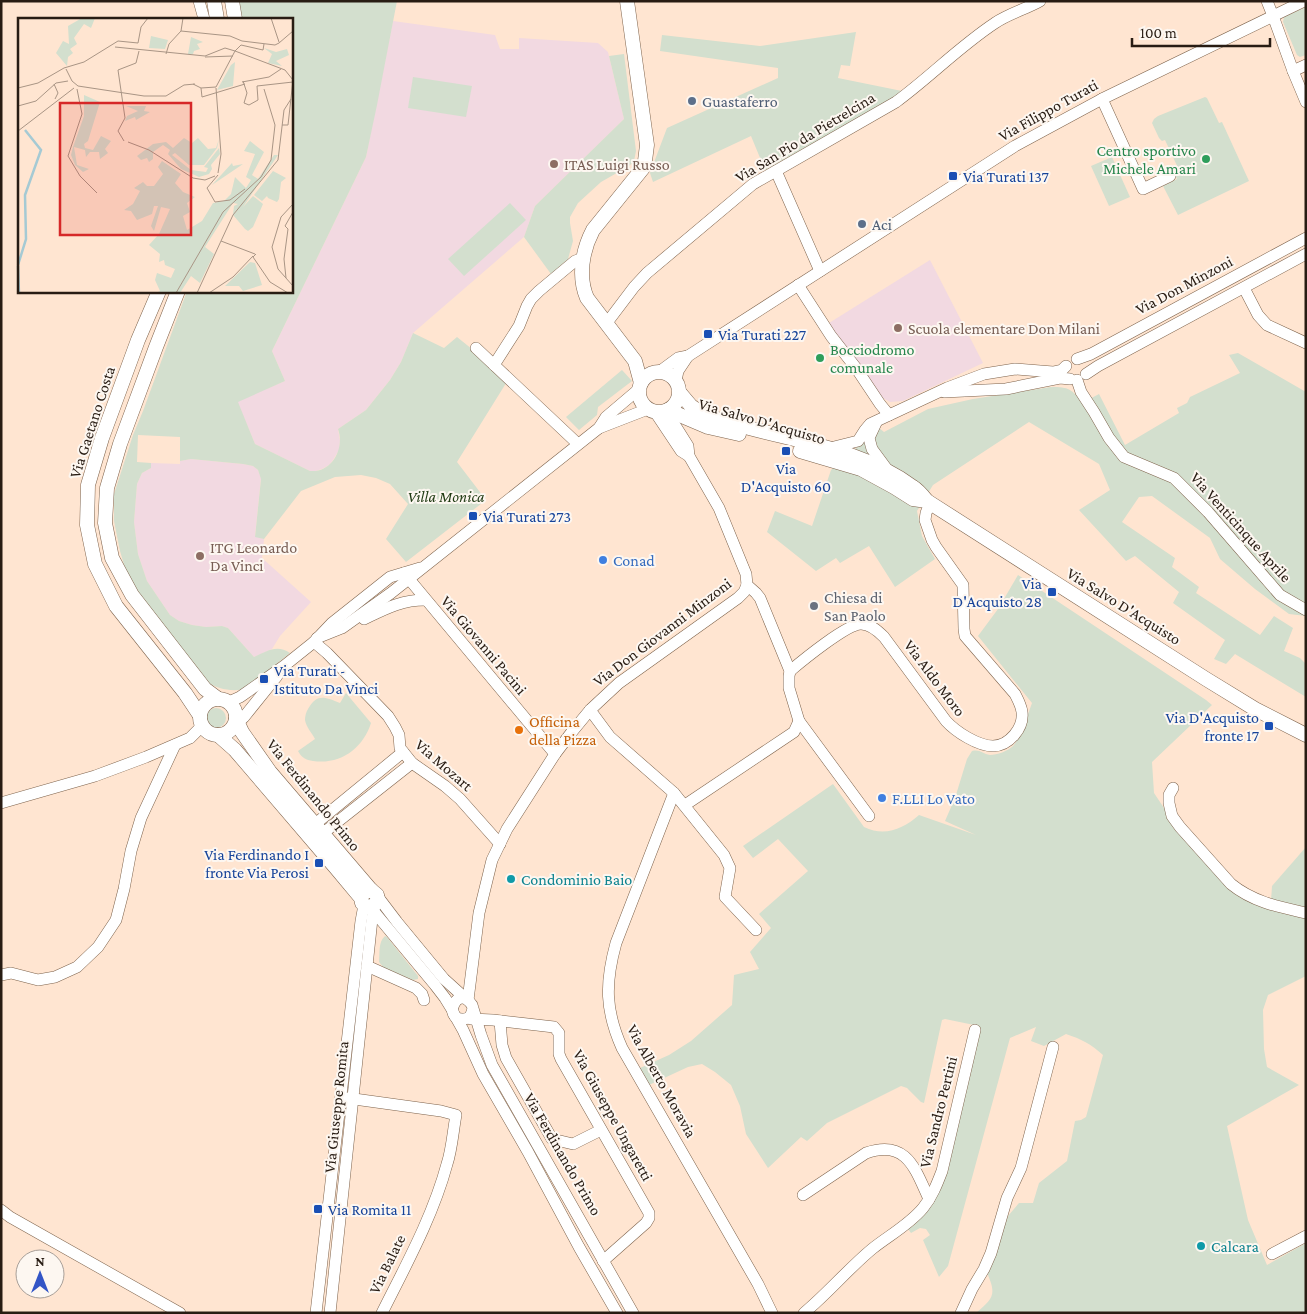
<svg xmlns="http://www.w3.org/2000/svg" width="1307" height="1314" viewBox="0 0 1307 1314" font-family="'Crimson Pro',serif">
	<rect width="100%" height="100%" fill="#ffe5d1"/>
	<g fill="#f2d9e1">
		<path d="M393 21 495 35 500 49H519V38L598 43 608 52 624 119 535 206 524 237 413 333 401 362 390 380 366 410 338 429 340 441 339 450 333 460 329 465 322 469 316 471H310L255 444 237 401 285 381 272 351 366 157Z"/>
		<path d="M930 260 983 363 903 401 890 402 879 396 829 323Z"/>
		<path d="M191 459 243 464 253 466 258 470 261 478 255 536 264 539 262 558 311 602 280 636 272 649 254 657 228 628 222 626 206 627 192 625 179 621 170 615 147 581 138 554 134 522 137 484 142 473 151 468V463L180 464V461Z"/>
	</g>
	<g fill="#d3dfce">
		<path d="M238 1H397L377 105 366 157 272 351 285 381 238 402 255 444 310 471C332 473 345 448 338 429L366 410 390 380 401 362 413 333 444 348 457 337 493 366 508 380 457 462 486 500 406 562 386 539 408 504 390 484 376 478 361 475 335 477 301 491 264 539 255 537 261 479 258 470 253 466 243 464 191 459 180 461V437L138 435 137 462 151 463V468L142 473 137 484 134 522 138 554 147 581 170 615 179 621 192 625 206 627 222 626 228 628 254 657C267 651 277 644 290 653L247 688C233 693 219 689 206 682L153 616 127 575 120 551 114 521V494L133 435 143 411 187 291H291V19H242Z"/>
		<path d="M1306 7V55L1300 57 1297 55 1283 22 1284 17Z"/>
		<path d="M856 32 850 66 841 65 838 78 902 91 901 94 765 170 751 136 653 182 650 173 667 128 778 78V68L660 51 662 35 760 46Z"/>
		<path d="M624 54 636 151 634 161 629 166 601 182 578 203 570 217V223L573 241 568 259 551 274 524 237 535 206 624 119 609 56Z"/>
		<path d="M413 77 472 86 466 117 408 108Z"/>
		<path d="M1205 97 1207 98 1219 123 1222 122 1249 181 1178 215 1163 186 1177 179 1174 172 1179 170 1165 140 1162 141 1159 138 1152 123 1154 119 1158 116Z"/>
		<path d="M1112 157 1130 197 1109 206 1091 166Z"/>
		<path d="M510 203 526 220 464 276 448 259Z"/>
		<path d="M1238 353 1306 392V616L1289 614 1255 589 1220 559 1210 538 1152 496 1139 497 1122 522 1175 558 1172 567 1199 587 1196 593 1260 635 1274 616 1293 628 1284 651 1300 658 1306 664V697L1235 654 1226 664 1214 659 1225 640 1173 603 1179 592 1135 556 1126 561 1079 510 1110 490 1099 464 1029 422 933 485 917 511 922 536 935 559 895 587 869 546 840 563 836 558 816 571 767 532 775 511 812 526 831 470 879 428 884 432 928 409 973 399 1051 387C1069 387 1072 389 1082 403L1099 394 1125 445 1179 413 1177 408 1187 403 1190 397 1240 373 1229 355Z"/>
		<path d="M622 370 632 381 598 407 597 415 579 430 566 417Z"/>
		<path d="M1018 575 1206 700 1212 705 1152 762 1154 793 1168 814 1232 891 1306 919V976L1268 995 1263 1010 1264 1049 1267 1067 1299 1085 1227 1126 1248 1220 1267 1265 1306 1243V1313H976C993 1298 997 1295 987 1273L1008 1216 1019 1203H1033L1039 1183 1067 1161 1075 1121 1081 1120 1086 1117 1103 1055C1091 1044 1081 1039 1066 1034L1044 1046 1031 1041 1036 1027 1010 1038 948 1266 939 1277 923 1240 930 1235 926 1229 920 1228 911 1233 908 1229 913 1226 928 1209 979 1026 945 1019 942 1020 924 1103 921 1102 907 1088 901 1086 827 1123 807 1141 801 1137 768 1168 746 1134 740 1106 731 1085 715 1072 702 1064 688 1067 649 1085 640 1068 669 1055 691 1041 732 1005 734 975 759 969 750 952 771 928 759 914 808 871 778 839 753 858 743 846 833 784 864 827C885 837 903 829 919 815L976 835 945 821 955 798 967 759 972 751C980 749 983 754 990 755 997 755 1008 751 1013 746 1020 738 1028 714 1032 703L978 636 998 609Z"/>
		<path d="M346 693 371 723C363 748 341 765 313 761 306 760 302 758 298 751L315 739C312 733 306 727 305 720 305 716 306 712 308 709 317 693 325 697 340 703Z"/>
		<circle cx="216" cy="718" r="10"/>
		<path d="M1306 847V909L1271 901 1272 886Z"/>
		<path d="M385 936 387 937 418 976V979L413 980 384 968 379 962C380 953 378 942 385 936Z"/>
	</g>
	<g fill="none" stroke-linecap="round" stroke-linejoin="round">
		<g stroke="#7e634c" stroke-width="12">
			<g id="minor">
				<path d="M199 1 204 19"/>
				<path d="M1267 1 1273 16 1293 71 1306 102"/>
				<path d="M1293 71 1306 65"/>
				<path d="M1102 99 1143 189 1170 176"/>
				<path d="M776 171 820 271"/>
				<path d="M798 285 831 336 856 368 880 404 889 415"/>
				<path d="M1244 288 1258 315 1267 325 1306 343"/>
				<path d="M606 324 634 287 647 273 753 184 896 102C930 77 960 46 995 23 1008 14 1026 9 1040 1"/>
				<path d="M476 348 578 444"/>
				<path d="M1077 359 1091 354 1306 238"/>
				<path d="M494 365 519 326 527 306 531 299 539 291 575 261 583 258"/>
				<path d="M659 372 678 358 688 356 1015 146 1102 99 1304 1"/>
				<path d="M1086 374 1098 366 1306 254"/>
				<path d="M1077 380 1081 392 1094 412 1109 438 1124 457 1174 478 1208 512 1280 595 1306 610"/>
				<path d="M676 381 678 371 688 356"/>
				<path d="M944 392 1006 389 1060 378 1070 379"/>
				<path d="M666 411 688 446 689 456 719 508 746 574 747 585 756 593 760 598 790 671 789 676V688L799 721 869 816"/>
				<path d="M655 412 681 451 689 456"/>
				<path d="M876 423 869 438 872 449 889 472"/>
				<path d="M599 428 648 409"/>
				<path d="M830 448 858 441 865 430 870 424 947 388 984 374 1015 369 1053 372 1062 370 1066 366"/>
				<path d="M404 573 555 754"/>
				<path d="M364 619C385 609 401 600 425 600"/>
				<path d="M317 638 342 628 391 593 599 428 606 417 639 389"/>
				<path d="M314 642 327 653 388 716 395 727 399 735 400 748 412 763 445 786 460 799 500 844"/>
				<path d="M790 671C803 660 847 624 861 624 870 624 877 630 884 637L946 721C956 732 978 746 993 746 1009 746 1024 728 1022 712 1021 705 1018 700 1015 694L965 636 964 629 963 585 936 547 932 540 925 520 926 513 930 503"/>
				<path d="M229 702 240 697 284 666 314 642 332 623 390 577 420 568"/>
				<path d="M590 710 610 737 674 793 724 855 730 868 725 897 756 930"/>
				<path d="M230 730 244 717 277 676"/>
				<path d="M1173 788 1169 795V803L1172 816 1180 827 1231 884C1253 902 1279 907 1306 913"/>
				<path d="M674 793 616 943C605 983 605 1010 622 1048L758 1284 772 1313"/>
				<path d="M1 803 95 776 146 757 190 738 202 726"/>
				<path d="M685 805 794 732 799 721"/>
				<path d="M314 825 403 752"/>
				<path d="M322 834 412 763"/>
				<path d="M378 897 397 922 444 979 465 998"/>
				<path d="M371 908 435 985 445 998 453 1011"/>
				<path d="M367 966 416 988 422 994 424 1000"/>
				<path d="M1 975 11 973 38 980 55 977 77 967 98 947 116 920 124 889 131 851 141 818 175 745"/>
				<path d="M468 1000 479 913 492 860 507 829 555 754 571 733 590 710 619 683 738 598 744 592 747 585"/>
				<path d="M473 1008C472 1014 470 1019 463 1019 442 1020 457 983 472 1005L481 1035 492 1065 633 1313"/>
				<path d="M454 1014 463 1030 483 1074 528 1152 579 1247 617 1313"/>
				<path d="M471 1019 493 1020 554 1027 559 1033V1054L561 1059 649 1213V1218L646 1223 603 1261"/>
				<path d="M500 1021 502 1045 506 1058 552 1139 573 1144 601 1130"/>
				<path d="M347 1098 441 1111 456 1115C453 1131 452 1149 447 1164 433 1216 406 1265 382 1313"/>
				<path d="M803 1195 866 1153C907 1139 915 1169 929 1199"/>
				<path d="M1 1210 10 1217 180 1313"/>
				<path d="M1272 1254 1306 1236"/>
				<path d="M316 1313 361 921 364 905"/>
				<path d="M330 1313 372 919 375 905"/>
				<path d="M804 1313C828 1293 848 1269 872 1249 888 1236 909 1225 923 1208 932 1197 937 1184 942 1171L975 1030"/>
				<path d="M961 1313 972 1289 984 1269 991 1253 1007 1198 1021 1168 1053 1047"/>
			</g>
		</g>
		<g stroke="#7e634c" stroke-width="15">
			<g id="tertiary">
				<path d="M214 1 217 19"/>
				<path d="M232 1 235 19"/>
				<path d="M627 1 647 145 645 161 643 168 593 230C582 251 578 277 587 298L635 361 641 383"/>
				<path d="M159 291 138 340 102 438 88 485 87 525 95 564 116 606 185 693 199 714"/>
				<path d="M178 291 156 347 120 444 107 488 105 523 112 558 132 595 205 689 217 698"/>
				<circle cx="659" cy="392" r="20"/>
				<path d="M680 393 691 406 703 414C772 440 853 442 913 487 918 490 923 496 927 501L1206 679 1255 709 1306 735"/>
				<path d="M668 410 708 427 739 434"/>
				<path d="M800 451 861 469 894 487 913 499 927 501"/>
				<circle cx="218" cy="717" r="18"/>
				<path d="M236 719 242 732 270 772 371 890"/>
				<path d="M218 735 235 750 336 868 361 898 362 903 367 907 373 906 378 900 377 895 371 890 365 891 361 898"/>
			</g>
		</g>
		<use href="#minor" stroke="#fff" stroke-width="11"/>
		<use href="#tertiary" stroke="#fff" stroke-width="14"/>
	</g>
	<g fill="#5c6f8a" stroke="#fdf7f1" stroke-width="2">
		<circle cx="692" cy="101" r="5"/>
		<circle cx="862" cy="224" r="5"/>
	</g>
	<g fill="#2e9e5b" stroke="#fdf7f1" stroke-width="2">
		<circle cx="1206" cy="159" r="5"/>
		<circle cx="820" cy="358" r="5"/>
	</g>
	<g fill="#8d6e63" stroke="#fdf7f1" stroke-width="2">
		<circle cx="554" cy="164" r="5"/>
		<circle cx="898" cy="328" r="5"/>
		<circle cx="200" cy="556" r="5"/>
	</g>
	<g fill="#1a4fb4" stroke="#fdf7f1" stroke-width="2">
		<rect x="948" y="171" width="10" height="10" rx="2.5"/>
		<rect x="703" y="329" width="10" height="10" rx="2.5"/>
		<rect x="781" y="446" width="10" height="10" rx="2.5"/>
		<rect x="468" y="511" width="10" height="10" rx="2.5"/>
		<rect x="1047" y="587" width="10" height="10" rx="2.5"/>
		<rect x="259" y="674" width="10" height="10" rx="2.5"/>
		<rect x="1264" y="721" width="10" height="10" rx="2.5"/>
		<rect x="314" y="858" width="10" height="10" rx="2.5"/>
		<rect x="313" y="1204" width="10" height="10" rx="2.5"/>
	</g>
	<g fill="#3f7fe0" stroke="#fdf7f1" stroke-width="2">
		<circle cx="603" cy="560" r="5"/>
		<circle cx="882" cy="798" r="5"/>
	</g>
	<circle fill="#6b7280" stroke="#fdf7f1" stroke-width="2" cx="814" cy="606" r="5"/>
	<circle fill="#e8710a" stroke="#fdf7f1" stroke-width="2" cx="519" cy="730" r="5"/>
	<g fill="#0f9aa8" stroke="#fdf7f1" stroke-width="2">
		<circle cx="511" cy="879" r="5"/>
		<circle cx="1201" cy="1246" r="5"/>
	</g>
	<g text-anchor="middle" dominant-baseline="central" stroke-width="4" stroke-linejoin="round" paint-order="stroke">
		<g font-size="16" fill="#4e5e75" stroke="#fdf7f1" text-anchor="start">
			<text x="702" y="101">Guastaferro</text>
			<text x="872" y="224">Aci</text>
		</g>
		<g font-size="16" fill="#281c13" stroke="#fdf7f1">
			<text transform="translate(1048 110) rotate(-29)">Via Filippo Turati</text>
			<text transform="translate(805 137) rotate(-31)">Via San Pio da Pietrelcina</text>
			<text transform="translate(1184 285) rotate(-28)">Via Don Minzoni</text>
			<text transform="translate(762 421) rotate(16)">Via Salvo D'Acquisto</text>
			<text transform="translate(92 422) rotate(-72)">Via Gaetano Costa</text>
			<text transform="translate(1241 527) rotate(48)">Via Venticinque Aprile</text>
			<text transform="translate(1124 606) rotate(32)">Via Salvo D'Acquisto</text>
			<text transform="translate(662 632) rotate(-37)">Via Don Giovanni Minzoni</text>
			<text transform="translate(484 645) rotate(50)">Via Giovanni Pacini</text>
			<text transform="translate(935 678) rotate(53)">Via Aldo Moro</text>
			<text transform="translate(444 765) rotate(41)">Via Mozart</text>
			<text transform="translate(314 795) rotate(51)">Via Ferdinando Primo</text>
			<text transform="translate(662 1081) rotate(61)">Via Alberto Moravia</text>
			<text transform="translate(336 1107) rotate(-84)">Via Giuseppe Romita</text>
			<text transform="translate(938 1112) rotate(-76)">Via Sandro Pertini</text>
			<text transform="translate(613 1115) rotate(61)">Via Giuseppe Ungaretti</text>
			<text transform="translate(563 1154) rotate(60)">Via Ferdinando Primo</text>
			<text transform="translate(387 1264) rotate(-64)">Via Balate</text>
		</g>
		<g font-size="16" fill="#27864d" stroke="#fdf7f1" text-anchor="end">
			<text x="1196" y="150">Centro sportivo<tspan x="1196" dy="18">Michele Amari</tspan></text>
			<text x="830" y="349" text-anchor="start">Bocciodromo<tspan x="830" dy="18">comunale</tspan></text>
		</g>
		<g font-size="16" fill="#785e54" stroke="#fdf7f1" text-anchor="start">
			<text x="564" y="164">ITAS Luigi Russo</text>
			<text x="908" y="328">Scuola elementare Don Milani</text>
			<text x="210" y="547">ITG Leonardo<tspan x="210" dy="18">Da Vinci</tspan></text>
		</g>
		<g font-size="16" fill="#164399" stroke="#fdf7f1" text-anchor="start">
			<text x="963" y="176">Via Turati 137</text>
			<text x="718" y="334">Via Turati 227</text>
			<text x="786" y="468" text-anchor="middle">Via<tspan x="786" dy="18">D'Acquisto 60</tspan></text>
			<text x="483" y="516">Via Turati 273</text>
			<text x="1042" y="583" text-anchor="end">Via<tspan x="1042" dy="18">D'Acquisto 28</tspan></text>
			<text x="274" y="670">Via Turati -<tspan x="274" dy="18">Istituto Da Vinci</tspan></text>
			<text x="1259" y="717" text-anchor="end">Via D'Acquisto<tspan x="1259" dy="18">fronte 17</tspan></text>
			<text x="309" y="854" text-anchor="end">Via Ferdinando I<tspan x="309" dy="18">fronte Via Perosi</tspan></text>
			<text x="328" y="1209">Via Romita 11</text>
		</g>
		<g font-size="16" font-style="italic" fill="#1f3a12" stroke="#fdf7f1">
			<text x="446" y="496">Villa Monica</text>
		</g>
		<g font-size="16" fill="#366cbe" stroke="#fdf7f1" text-anchor="start">
			<text x="613" y="560">Conad</text>
			<text x="892" y="798">F.LLI Lo Vato</text>
		</g>
		<g font-size="16" fill="#5b616d" stroke="#fdf7f1" text-anchor="start">
			<text x="824" y="597">Chiesa di<tspan x="824" dy="18">San Paolo</tspan></text>
		</g>
		<g font-size="16" fill="#c56008" stroke="#fdf7f1" text-anchor="start">
			<text x="529" y="721">Officina<tspan x="529" dy="18">della Pizza</tspan></text>
		</g>
		<g font-size="16" fill="#0d838f" stroke="#fdf7f1" text-anchor="start">
			<text x="521" y="879">Condominio Baio</text>
			<text x="1211" y="1246">Calcara</text>
		</g>
	</g>
	<g transform="translate(18 18)">
		<rect width="275" height="275" fill="#ffe5d1"/>
		<path d="M64 0H77L73 10 66 6 56 20 59 26 52 31 55 35 50 39 49 48 38 35 45 23 51 26 50 8ZM133 18 150 22 147 31 131 30ZM173 19 185 24 179 26 182 31 176 33 175 36H170ZM246 30 258 34 269 31 271 37 258 43 264 48 250 45 254 36ZM217 44 215 68 199 72 213 47ZM66 77 82 84 70 123 66 126 67 130 75 132 83 118 93 123 87 131 90 135 82 141 81 134H72L68 139 67 132 56 129 59 147 71 151 65 154 57 147 53 137 55 129 66 98ZM108 88H128L126 93 132 94 118 102 117 99 107 103 109 98 120 93ZM166 120 174 125 180 120 190 131 198 130 201 121 199 130 186 147H171L157 135 154 137 173 152 188 154 190 150 186 149 201 130 202 136 193 147 194 151 191 156 181 159 163 151 150 136 152 132 145 127 135 134V141L131 144 129 140 123 142 119 138 135 126 148 124 155 130ZM232 123 246 134 234 157 240 161 256 137H260L225 189 235 178 245 186 235 209 230 213 227 211 215 197 216 188 220 186 215 185 187 229 196 236 182 265 173 258 162 275H138L142 273 137 262 139 255 153 260 157 251 147 247 146 242 141 244 142 236 131 227 141 216 152 191 143 189 136 213 133 208 140 188H136L134 196 119 202 113 193 106 192 115 186 122 173 116 170 125 164 129 168H136L145 156 140 149 144 143 163 156 157 165 165 174 177 179 169 185 172 194 165 198 169 212 184 203 195 185 206 183 213 176 217 159 228 170 233 162 228 159 237 136 226 133ZM214 145 215 148 225 146 194 167ZM255 153 268 160 263 164 261 181 259 184 250 180 247 174 249 178 244 183 236 177ZM232 244 237 245 244 267 225 273 221 268H207Z" fill="#d3dfce"/>
		<path fill="none" stroke="#a5cad4" stroke-width="2.5" d="M0 247 8 221 7 177 23 132 7 112M0 248 1 275"/>
		<path fill="none" stroke="#a99585" stroke-width="1" d="M253 0 261 24M163 13 212 18 224 23 257 27 261 25M120 25 123 9 130 0M261 25 275 13M97 29 187 38 207 30 217 33 223 27 245 32 246 26M148 36 151 26 163 13 165 0M187 39 215 38M46 50 66 44 100 23 120 25M48 51 54 63 60 68 126 78H148L166 67 177 66M225 63 229 75 226 85 231 87 240 82 239 68 275 64M224 64 251 59 263 51M36 66 40 75 37 81M175 66 183 70 198 69 217 33 267 52 275 62 270 107H264M0 70 20 65 46 50M183 70 184 79 227 66M198 70 203 136 200 155M59 71 64 96 50 138 62 158 79 175M0 88 18 83 38 65 50 63M0 113 56 70M106 123 100 113 107 100 100 52 118 45 121 33M110 124 131 132 175 160 187 162 197 158M200 157 189 170 197 184 212 182 227 171M275 186 263 199 254 229 260 251 275 268M203 223 237 236M238 236 235 239 252 264 270 275M268 260 266 241 270 211 267 208 275 194M158 275 205 194 243 159 253 142 257 107 246 71M179 275 215 197 260 142 266 92 273 81M191 275 215 259 235 238"/>
		<path fill="#d62828" fill-opacity="0.15" stroke="#d62828" stroke-width="2.5" d="M42 85H173V217H42Z"/>
		<rect width="275" height="275" fill="none" stroke="#281c13" stroke-width="2.5"/>
	</g>
	<rect width="1307" height="1314" fill="none" stroke="#281c13" stroke-width="5"/>
	<g transform="translate(40 1274)"><circle r="24" fill="#fdf7f1" stroke="#a89f98"/>
	<path d="M0-4L9 19L0 12L-9 19Z" fill="#3355c6"/>
	<text y="-8" font-size="14" font-weight="bold" text-anchor="middle" fill="#281c13">N</text>
	</g>
	<path d="M1132 38v8h138v-8" fill="none" stroke="#281c13" stroke-width="2.5"/>
	<text x="1140" y="38" font-size="15" fill="#281c13" stroke="#fdf7f1" stroke-width="4" paint-order="stroke">100 m</text>
</svg>
